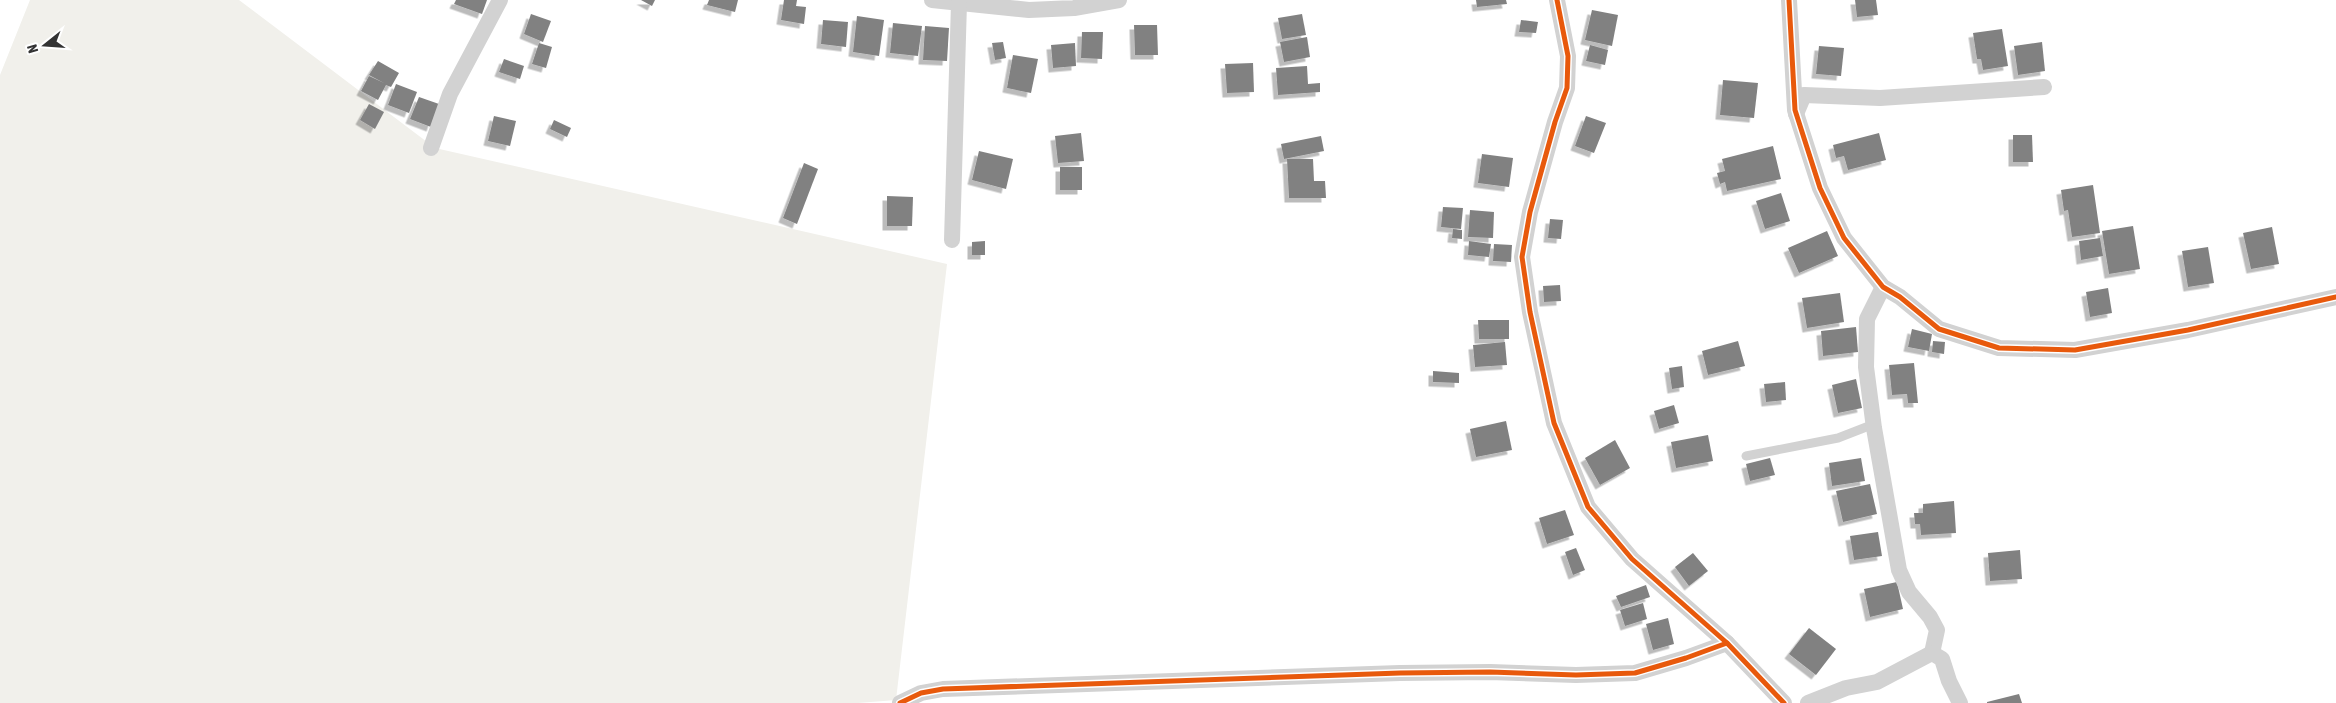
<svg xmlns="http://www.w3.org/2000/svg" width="2336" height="703" viewBox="0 0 2336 703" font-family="'Asap Condensed',sans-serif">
	<defs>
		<filter id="shadow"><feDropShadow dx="-4.5" dy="4.5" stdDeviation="0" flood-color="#0004"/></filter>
	</defs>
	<rect width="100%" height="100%" fill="#fff"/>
	<path fill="#f1f0eb" d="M30 0H239L435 148 947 264 896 700 858 703H0V75Z"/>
	<g fill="#818181" filter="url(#shadow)">
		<path d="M456 0H487L482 14 454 4Z"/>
		<path d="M641 0H655L652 6Z"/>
		<path d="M709 0H738L735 12 707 5Z"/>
		<path d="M784 0H797L796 6 806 7 804 24 781 20Z"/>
		<path d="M1476 0H1506L1507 4 1477 7Z"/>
		<path d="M1855 0H1876L1878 15 1857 17Z"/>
		<path d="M1592 10 1618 15 1612 46 1585 40Z"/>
		<path d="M531 14 551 21 543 42 524 34Z"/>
		<path d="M1302 14 1306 35 1282 39 1278 18Z"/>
		<path d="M857 16 884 20 879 56 853 52Z"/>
		<path d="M823 20 848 22 846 47 821 44Z"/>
		<path d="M1521 20 1538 22 1536 33 1519 32Z"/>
		<path d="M893 23 922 26 918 56 890 53Z"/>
		<path d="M1134 25H1157L1158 55H1135Z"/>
		<path d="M925 26 949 28 947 61 923 60Z"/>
		<path d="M2002 29 2008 66 1983 70 1981 59H1977L1973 33Z"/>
		<path d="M1082 32H1103L1102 59 1081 58Z"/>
		<path d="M1307 37 1310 57 1284 62 1280 42Z"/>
		<path d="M1003 42 1006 58 995 60 992 43Z"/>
		<path d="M2042 42 2045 71 2018 75 2014 46Z"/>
		<path d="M539 43 552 47 546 68 532 64Z"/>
		<path d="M1075 43 1076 66 1053 68 1051 45Z"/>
		<path d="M1590 45 1608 50 1605 65 1586 61Z"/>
		<path d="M1819 46 1844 48 1841 76 1816 74Z"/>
		<path d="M1013 55 1038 59 1031 93 1007 88Z"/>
		<path d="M504 59 524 66 520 79 499 72Z"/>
		<path d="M378 61 399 73 391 87 386 85 378 100 361 91 369 76 384 83 369 75Z"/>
		<path d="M1253 63 1254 92 1227 93 1225 64Z"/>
		<path d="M1307 66 1308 84 1320 83V92L1278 95 1276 68Z"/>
		<path d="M1723 80 1758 83 1754 118 1720 115Z"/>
		<path d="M396 84 417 92 409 113 388 105Z"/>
		<path d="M419 97 439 104 431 127 410 119Z"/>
		<path d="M369 104 384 112 375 129 360 120Z"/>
		<path d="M494 116 516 121 510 146 488 141Z"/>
		<path d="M1586 116 1606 123 1594 153 1575 146Z"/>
		<path d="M554 120 571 128 567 137 550 129Z"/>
		<path d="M1081 133 1084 161 1058 163 1055 136Z"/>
		<path d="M1879 133 1886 160 1848 170 1844 156 1836 158 1833 145Z"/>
		<path d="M2013 135H2032L2033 162H2013Z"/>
		<path d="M1321 136 1324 151 1284 159 1281 144Z"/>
		<path d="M1773 146 1781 179 1727 191 1725 182 1720 184 1717 173 1725 171 1722 159Z"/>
		<path d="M979 151 1013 159 1006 189 972 180Z"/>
		<path d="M1482 154 1513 158 1509 187 1478 183Z"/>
		<path d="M1287 159H1313L1314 181H1325L1326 198H1289Z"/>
		<path d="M804 163 818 169 797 224 783 218Z"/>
		<rect x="1060" y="167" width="22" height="23"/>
		<path d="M2093 185 2100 233 2072 237 2068 210 2064 211 2061 190Z"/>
		<path d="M1781 193 1790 221 1765 229 1756 201Z"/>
		<path d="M887 196 913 197 912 226H887Z"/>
		<path d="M1443 207 1463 208 1461 229 1441 227Z"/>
		<path d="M1470 210 1494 212 1493 238 1468 237Z"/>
		<path d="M1550 219 1563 220 1561 239 1548 238Z"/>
		<path d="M2133 226 2140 269 2109 274 2102 231Z"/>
		<path d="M2272 227 2279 264 2251 269 2243 233Z"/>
		<path d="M1453 229 1462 230V239L1452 238Z"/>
		<path d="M1827 231 1838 256 1799 273 1788 248Z"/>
		<path d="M2100 238 2103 256 2081 260 2079 241Z"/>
		<path d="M985 241V255H972V242Z"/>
		<path d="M1469 241 1491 244 1489 257 1468 255Z"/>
		<path d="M1494 244 1512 245 1511 262 1493 261Z"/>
		<path d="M2208 247 2214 283 2188 287 2182 251Z"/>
		<path d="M1560 285 1561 301 1544 302 1543 286Z"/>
		<path d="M2108 288 2112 313 2090 317 2086 292Z"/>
		<path d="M1840 293 1844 322 1807 328 1802 298Z"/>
		<path d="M1478 320H1509V339H1479Z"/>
		<path d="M1856 327 1858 352 1823 356 1821 331Z"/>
		<path d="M1912 329 1932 334 1929 351 1908 347Z"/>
		<path d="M1738 341 1745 366 1708 375 1702 351Z"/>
		<path d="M1933 341 1945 342 1944 354 1932 352Z"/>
		<path d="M1505 342 1507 365 1475 367 1473 345Z"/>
		<path d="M1914 363 1918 403H1908L1907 394 1892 395 1889 365Z"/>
		<path d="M1682 366 1684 387 1672 389 1669 368Z"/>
		<path d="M1433 371 1459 373V383L1433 382Z"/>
		<path d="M1856 379 1862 408 1838 413 1832 385Z"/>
		<path d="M1785 382 1786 400 1766 402 1764 384Z"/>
		<path d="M1674 405 1679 423 1659 429 1654 411Z"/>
		<path d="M1506 421 1512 450 1476 457 1470 429Z"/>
		<path d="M1708 435 1713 461 1676 468 1671 442Z"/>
		<path d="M1615 440 1630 468 1600 485 1585 458Z"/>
		<path d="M1770 458 1775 475 1750 481 1746 464Z"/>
		<path d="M1861 458 1865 481 1832 486 1829 463Z"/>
		<path d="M1870 484 1877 514 1843 522 1836 491Z"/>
		<path d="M1954 501 1956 533 1921 535 1920 524H1915L1914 513H1923V504Z"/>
		<path d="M1565 510 1574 535 1547 544 1539 518Z"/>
		<path d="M1878 532 1882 556 1854 560 1850 536Z"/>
		<path d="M1576 548 1585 570 1573 575 1565 552Z"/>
		<path d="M2020 550 2022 579 1990 581 1988 553Z"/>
		<path d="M1693 553 1708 571 1689 586 1675 567Z"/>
		<path d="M1897 582 1903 609 1870 617 1864 589Z"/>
		<path d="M1646 585 1650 597 1621 607 1616 596Z"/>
		<path d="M1643 603 1647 619 1625 626 1620 610Z"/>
		<path d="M1668 618 1674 644 1653 650 1646 624Z"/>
		<path d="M1809 628 1836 649 1816 675 1789 654Z"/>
		<path d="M2019 694 2022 703H1987V702Z"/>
	</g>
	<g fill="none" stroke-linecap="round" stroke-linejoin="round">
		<path stroke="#d2d2d2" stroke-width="9" d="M1746 456 1838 438 1874 424"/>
		<g stroke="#d2d2d2" stroke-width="16">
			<path d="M932 0 1029 10 1074 8 1119 0"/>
			<path d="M1557 0 1568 56 1567 88 1555 122 1530 212 1522 257 1530 312 1554 423 1588 507 1632 559 1727 643 1784 703"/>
			<path d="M1789 0 1795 110 1820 188 1844 238 1883 287 1900 297 1939 329 1999 348 2075 350 2188 330 2336 297"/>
			<path d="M1796 114 1804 95 1880 98 2044 87"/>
			<path d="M431 148 450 94 500 0"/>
			<path d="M952 240 959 3"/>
			<path d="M1883 287 1867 319 1866 367 1874 428 1899 570 1909 592 1930 617 1937 630 1932 653"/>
			<path d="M900 703 921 693 943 689 1400 673 1490 672 1576 675 1635 673 1686 658 1727 643"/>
			<path d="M1808 703 1846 688 1877 682 1932 653 1942 659 1949 681 1960 703"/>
		</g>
		<g stroke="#fff" stroke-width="8">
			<g id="cycleway">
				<path d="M1557 0 1568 56 1567 88 1555 122 1530 212 1522 257 1530 312 1554 423 1588 507 1632 559 1727 643 1784 703"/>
				<path d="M1789 0 1795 110 1820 188 1844 238 1883 287 1900 297 1939 329 1999 348 2075 350 2188 330 2336 297"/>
				<path d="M900 703 921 693 943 689 1400 673 1490 672 1576 675 1635 673 1686 658 1727 643"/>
			</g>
		</g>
		<use href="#cycleway" stroke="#e8590c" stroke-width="5"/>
	</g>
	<g transform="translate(45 45) rotate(253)" stroke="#ffffff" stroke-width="4" paint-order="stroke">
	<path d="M0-4L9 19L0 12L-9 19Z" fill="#333333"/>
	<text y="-8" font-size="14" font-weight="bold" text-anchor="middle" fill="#333333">N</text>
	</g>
</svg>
